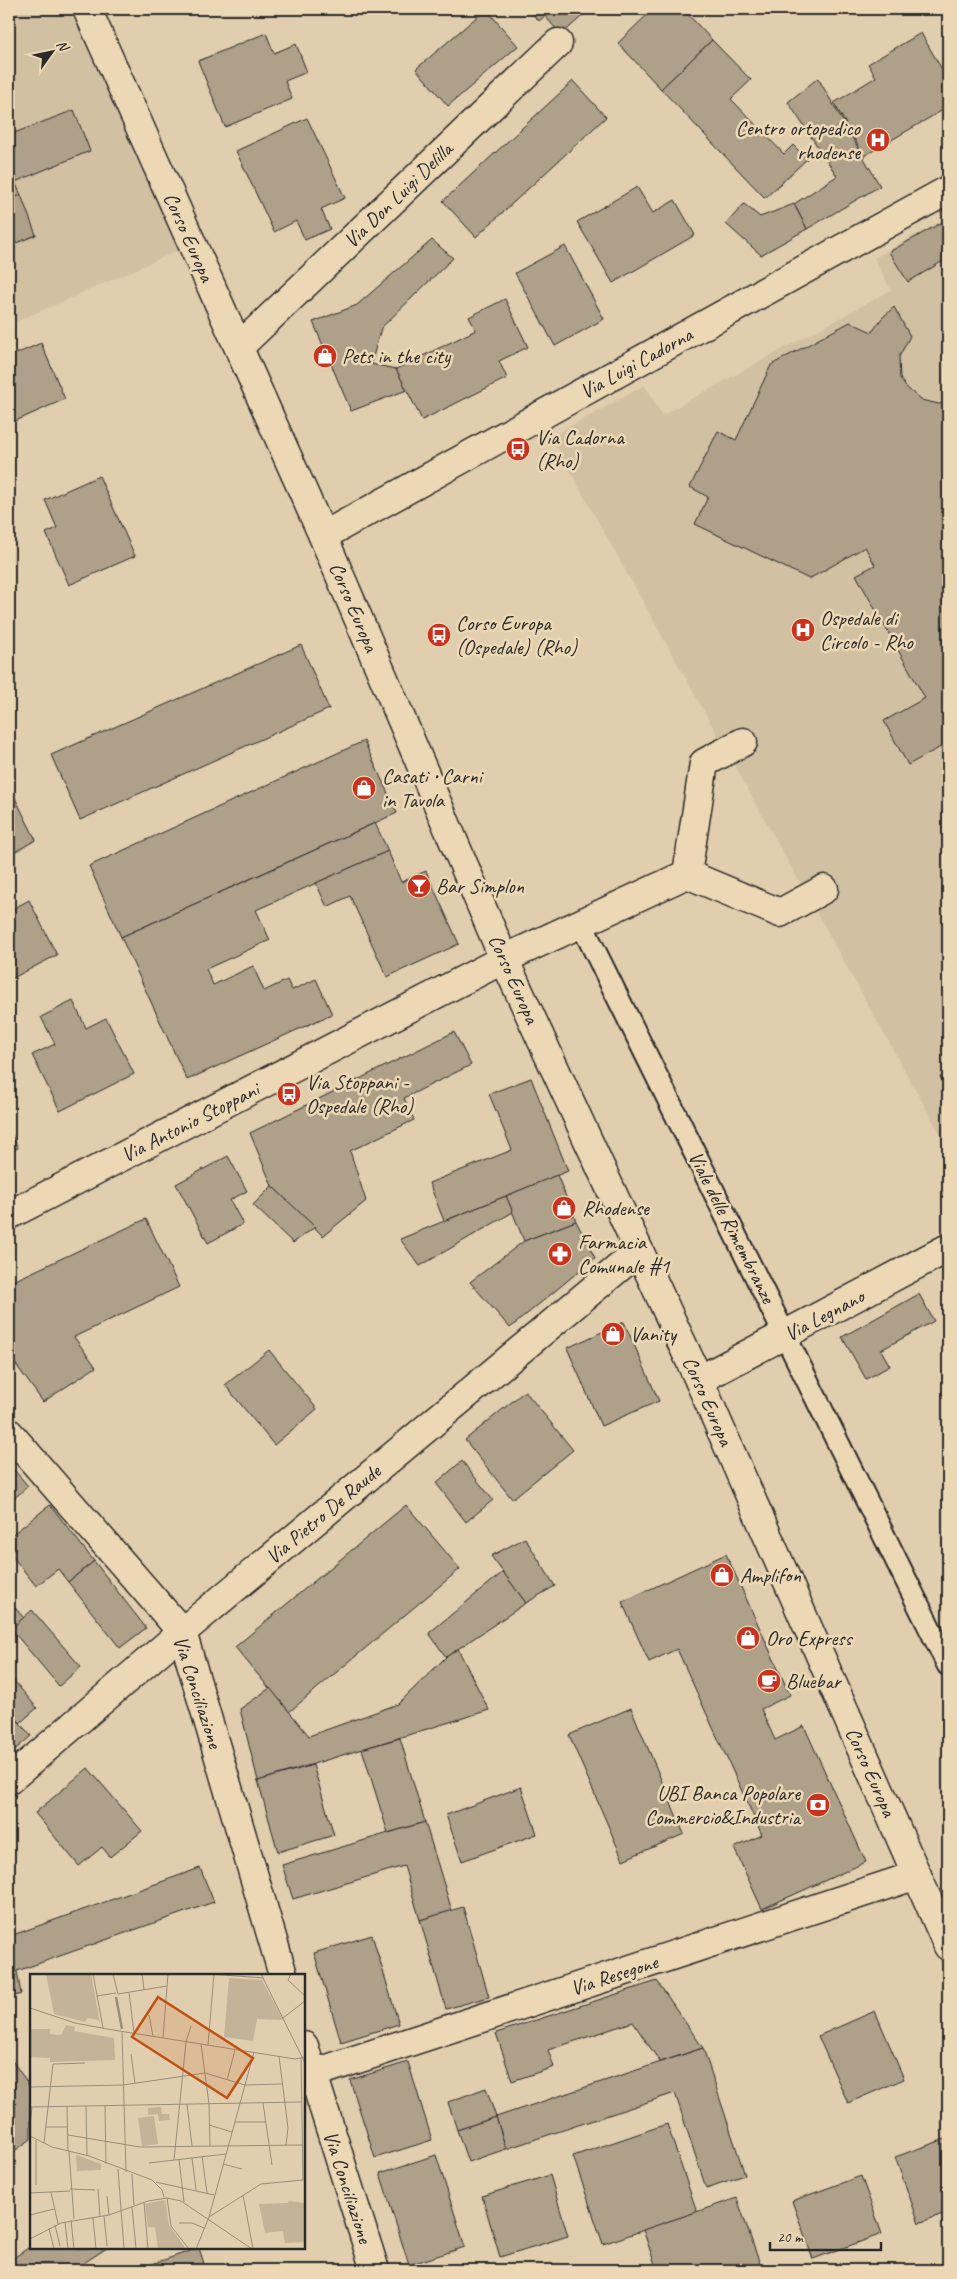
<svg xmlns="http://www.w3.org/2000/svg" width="957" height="2279" viewBox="0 0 957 2279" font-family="Caveat,sans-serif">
	<rect width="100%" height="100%" fill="#e1ceae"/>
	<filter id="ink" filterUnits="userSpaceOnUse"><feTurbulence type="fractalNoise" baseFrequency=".02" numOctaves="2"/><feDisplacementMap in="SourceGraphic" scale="10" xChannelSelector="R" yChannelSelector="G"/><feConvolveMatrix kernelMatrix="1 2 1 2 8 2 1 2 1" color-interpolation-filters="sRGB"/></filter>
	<g filter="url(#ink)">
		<g fill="#d2c0a3">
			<path d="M9 9H80L184 248 9 325Z"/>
			<path d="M948 217V1148L551 437 645 385 662 415 891 290 874 258Z"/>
		</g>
		<g fill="#aea089" stroke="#2b2b2b">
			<path d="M486 9 518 46 448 106 416 69Z"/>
			<path d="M528 9H590L561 35 545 16 539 21Z"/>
			<path d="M653 9H683L712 40 661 89 618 43Z"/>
			<path d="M266 33 274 53 296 44 307 72 285 81 292 99 225 127 198 61Z"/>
			<path d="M921 33 948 80V107L864 156 834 103 876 77 868 64Z"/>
			<path d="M712 40 751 80 731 99 784 154 793 145 807 159 765 198 661 89Z"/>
			<path d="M818 78 880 186 807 229 794 204 837 176 788 102Z"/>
			<path d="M573 81 606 117 476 237 443 201Z"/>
			<path d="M74 110 90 151 15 182 21 195 9 200V135Z"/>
			<path d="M307 118 345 198 321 209 330 229 305 240 296 221 274 232 236 151Z"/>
			<path d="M637 187 653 213 675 200 695 235 613 283 577 222Z"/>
			<path d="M21 195 36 235 9 246V200Z"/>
			<path d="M744 204 760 217 794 204 807 229 761 255 726 224Z"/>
			<path d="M948 219V258L908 282 889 252Z"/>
			<path d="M432 240 453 258 381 328 371 364 396 369 407 390 351 411 313 322 357 305Z"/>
			<path d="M565 246 604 319 555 346 515 273Z"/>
			<path d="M505 299 528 347 499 361 507 378 422 420 396 369 476 330 469 317Z"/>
			<path d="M894 307 910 336 899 357 900 378 905 386 921 400 939 404 948 402V743L908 765 884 721 925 698 856 575 875 565 865 547 809 579 695 524 708 497 690 487 718 431 736 440 771 365 850 322 872 332 882 318Z"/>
			<path d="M41 343 65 399 9 424V357Z"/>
			<path d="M99 476 135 556 69 585 46 533 57 528 45 500Z"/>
			<path d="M301 645 329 709 80 820 51 755Z"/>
			<path d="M364 741 397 813 121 937 89 866Z"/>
			<path d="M14 796 36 840 9 855V799Z"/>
			<path d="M375 823 388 851 256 910 270 940 206 969 213 985 253 966 264 991 287 980 292 990 316 979 332 1014 187 1080 121 937Z"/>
			<path d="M388 851 401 882 426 871 459 944 387 977 350 896 327 907 316 883Z"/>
			<path d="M29 900 57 955 11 979 9 975V911Z"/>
			<path d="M73 1001 86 1028 106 1018 134 1074 60 1111 32 1055 55 1044 41 1017Z"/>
			<path d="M454 1032 471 1065 404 1098 414 1120 350 1151 366 1201 323 1236 272 1186 250 1133Z"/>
			<path d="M948 1072V1090L940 1077Z"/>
			<path d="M531 1078 568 1171 444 1221 429 1183 512 1150 489 1094Z"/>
			<path d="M9 1129 18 1148 9 1153Z"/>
			<path d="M228 1156 247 1191 230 1200 243 1224 208 1243 176 1184Z"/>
			<path d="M557 1175 576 1221 524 1241 506 1196Z"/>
			<path d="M272 1186 315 1227 293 1243 253 1205Z"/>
			<path d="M506 1196 513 1212 420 1266 400 1239Z"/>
			<path d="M146 1219 179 1287 74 1337 96 1367 43 1402 9 1355V1283Z"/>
			<path d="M576 1221 595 1258 510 1328 470 1282 524 1241Z"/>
			<path d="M919 1294 934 1321 881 1350 890 1366 866 1379 842 1337Z"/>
			<path d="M624 1322 659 1401 601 1426 567 1348Z"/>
			<path d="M269 1350 317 1409 274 1445 225 1385Z"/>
			<path d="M525 1391 573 1450 512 1499 465 1440Z"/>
			<path d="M462 1461 493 1500 466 1522 436 1483Z"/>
			<path d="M9 1464 28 1486 9 1503Z"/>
			<path d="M50 1505 94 1561 68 1582 58 1569 36 1586 9 1552V1537Z"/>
			<path d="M406 1505 460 1569 289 1712 235 1647Z"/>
			<path d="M525 1538 555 1586 526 1603 491 1556Z"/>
			<path d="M726 1554 790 1695 761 1709 775 1740 804 1726 866 1862 762 1909 734 1848 762 1835 677 1649 649 1662 622 1602Z"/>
			<path d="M94 1561 146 1628 120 1648 68 1582Z"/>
			<path d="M503 1572 526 1603 446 1657 429 1633Z"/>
			<path d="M9 1601 24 1618 9 1631Z"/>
			<path d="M32 1610 81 1667 59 1686 11 1629Z"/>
			<path d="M458 1649 489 1710 258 1781 240 1709 270 1688 309 1736 398 1704 446 1657Z"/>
			<path d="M9 1675 37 1708 20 1723 9 1710Z"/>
			<path d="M631 1708 684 1834 623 1860 569 1735Z"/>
			<path d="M9 1710 31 1736 9 1755Z"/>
			<path d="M400 1738 425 1822 388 1833 362 1749Z"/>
			<path d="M313 1765 334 1835 278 1852 258 1781Z"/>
			<path d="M88 1768 142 1831 110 1857 102 1847 79 1866 35 1813Z"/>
			<path d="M521 1787 537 1834 462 1861 446 1815Z"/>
			<path d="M425 1822 452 1911 420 1920 404 1866 293 1899 282 1865Z"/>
			<path d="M200 1868 214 1902 17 1971 21 1994 9 1998V1933L10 1936Z"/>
			<path d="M463 1907 489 1997 446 2009 420 1920Z"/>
			<path d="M372 1935 399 2024 341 2042 314 1953Z"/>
			<path d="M657 1981 703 2048 660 2062 633 2022 548 2050 554 2067 512 2081 496 2033Z"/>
			<path d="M875 2011 904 2079 848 2103 818 2036Z"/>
			<path d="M703 2048 745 2175 706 2188 675 2093 506 2149 496 2117Z"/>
			<path d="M9 2056 31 2088V2139L9 2155Z"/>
			<path d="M408 2062 432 2140 375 2158 350 2080Z"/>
			<path d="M486 2088 496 2117 457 2130 448 2102Z"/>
			<path d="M496 2117 506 2149 468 2162 457 2130Z"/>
			<path d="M667 2124 697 2212 603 2244 573 2156Z"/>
			<path d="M948 2138V2212L919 2223 895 2157Z"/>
			<path d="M436 2155 465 2247 409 2265 380 2173Z"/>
			<path d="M550 2175 568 2236 500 2257 482 2196Z"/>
			<path d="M861 2176 882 2234 813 2259 792 2201Z"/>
			<path d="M737 2198 762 2270H657L643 2230Z"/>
			<path d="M31 2246V2248H107L73 2270H9V2261Z"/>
			<path d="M199 2248 206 2270H154L152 2264Z"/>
		</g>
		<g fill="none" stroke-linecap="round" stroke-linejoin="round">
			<g stroke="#2b2b2b" stroke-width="25">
				<path id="pedestrian" d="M581 923 948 1665"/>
			</g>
			<g stroke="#2b2b2b" stroke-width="31">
				<g id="minor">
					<path d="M239 347 558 43"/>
					<path d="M323 536 948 190"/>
					<path d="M687 874 704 763 743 742"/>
					<path d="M9 1215 504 959 687 874 780 913 824 889"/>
					<path d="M699 1380 948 1248"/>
					<path d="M9 1433 182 1632 283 1975"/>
					<path d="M9 1780 182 1632 639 1251"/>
					<path d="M304 2046 375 2270"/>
					<path d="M312 2074 917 1875"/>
				</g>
			</g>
			<g stroke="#2b2b2b" stroke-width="31">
				<path id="secondary" d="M87 9 323 536 504 959 699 1380 948 1946"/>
			</g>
			<use href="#pedestrian" stroke="#edd8b6" stroke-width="21"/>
			<use href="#minor" stroke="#edd8b6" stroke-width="28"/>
			<use href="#secondary" stroke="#edd8b6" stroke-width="28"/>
		</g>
	</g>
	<defs>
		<g id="hospital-disc" transform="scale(1.25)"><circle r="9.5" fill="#c8321e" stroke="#edd8b6"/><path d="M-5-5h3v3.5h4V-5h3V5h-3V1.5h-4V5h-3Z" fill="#fff"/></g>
		<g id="shop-disc" transform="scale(1.25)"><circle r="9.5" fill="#c8321e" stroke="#edd8b6"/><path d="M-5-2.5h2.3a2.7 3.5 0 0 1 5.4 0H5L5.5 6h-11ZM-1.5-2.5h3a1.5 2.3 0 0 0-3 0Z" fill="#fff"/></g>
		<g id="bus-disc" transform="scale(1.25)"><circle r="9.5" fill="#c8321e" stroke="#edd8b6"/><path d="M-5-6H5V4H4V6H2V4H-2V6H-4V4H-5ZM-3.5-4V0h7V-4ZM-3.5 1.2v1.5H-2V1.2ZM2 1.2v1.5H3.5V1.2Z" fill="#fff"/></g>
		<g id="bar-disc" transform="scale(1.25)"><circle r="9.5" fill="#c8321e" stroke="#edd8b6"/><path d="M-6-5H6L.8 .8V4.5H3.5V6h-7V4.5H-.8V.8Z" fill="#fff"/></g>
		<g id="pharmacy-disc" transform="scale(1.25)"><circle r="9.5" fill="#c8321e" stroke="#edd8b6"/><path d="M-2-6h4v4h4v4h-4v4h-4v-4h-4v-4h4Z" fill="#fff"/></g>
		<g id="cafe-disc" transform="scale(1.25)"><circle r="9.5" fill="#c8321e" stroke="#edd8b6"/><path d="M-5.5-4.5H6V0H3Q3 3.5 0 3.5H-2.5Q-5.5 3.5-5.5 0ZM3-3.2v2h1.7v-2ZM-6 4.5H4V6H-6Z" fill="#fff"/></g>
		<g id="bank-disc" transform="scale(1.25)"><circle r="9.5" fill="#c8321e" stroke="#edd8b6"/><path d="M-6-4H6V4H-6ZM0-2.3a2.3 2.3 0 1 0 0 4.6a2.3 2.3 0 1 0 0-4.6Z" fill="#fff"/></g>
	</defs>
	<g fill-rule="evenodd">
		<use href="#hospital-disc" x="878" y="140"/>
		<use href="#shop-disc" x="325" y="356"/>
		<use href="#bus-disc" x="518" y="449"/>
		<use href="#hospital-disc" x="803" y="630"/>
		<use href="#bus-disc" x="439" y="635"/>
		<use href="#shop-disc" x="364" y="788"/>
		<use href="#bar-disc" x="419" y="886"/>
		<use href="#bus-disc" x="289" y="1094"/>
		<use href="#shop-disc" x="564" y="1208"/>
		<use href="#pharmacy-disc" x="560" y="1254"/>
		<use href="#shop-disc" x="613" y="1334"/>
		<use href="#shop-disc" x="722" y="1575"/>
		<use href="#shop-disc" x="748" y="1638"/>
		<use href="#cafe-disc" x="769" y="1681"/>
		<use href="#bank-disc" x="818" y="1805"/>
	</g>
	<g text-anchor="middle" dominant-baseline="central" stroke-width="5" stroke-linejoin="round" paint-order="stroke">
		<g font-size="21" fill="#2b2b2b" stroke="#edd8b6" text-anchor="start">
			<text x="860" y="128" text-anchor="end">Centro ortopedico<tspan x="860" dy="24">rhodense</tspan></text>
			<text x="342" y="356">Pets in the city</text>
			<text x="536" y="437">Via Cadorna<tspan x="536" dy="24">(Rho)</tspan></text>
			<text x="820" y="618">Ospedale di<tspan x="820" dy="24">Circolo - Rho</tspan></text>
			<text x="456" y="623">Corso Europa<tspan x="456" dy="24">(Ospedale) (Rho)</tspan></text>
			<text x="382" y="776">Casati • Carni<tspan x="382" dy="24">in Tavola</tspan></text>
			<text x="436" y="886">Bar Simplon</text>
			<text x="306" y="1082">Via Stoppani -<tspan x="306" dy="24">Ospedale (Rho)</tspan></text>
			<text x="582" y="1208">Rhodense</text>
			<text x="578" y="1242">Farmacia<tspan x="578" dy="24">Comunale #1</tspan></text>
			<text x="630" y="1334">Vanity</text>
			<text x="740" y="1575">Amplifon</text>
			<text x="766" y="1638">Oro Express</text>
			<text x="786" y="1681">Bluebar</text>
			<text x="800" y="1793" text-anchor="end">UBI Banca Popolare<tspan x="800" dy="24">Commercio&amp;Industria</tspan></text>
		</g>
		<g font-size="21" fill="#2b2b2b" stroke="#edd8b6">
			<text transform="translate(398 195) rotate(-44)">Via Don Luigi Delilla</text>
			<text transform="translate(189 237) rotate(66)">Corso Europa</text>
			<text transform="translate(636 363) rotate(-29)">Via Luigi Cadorna</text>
			<text transform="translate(354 607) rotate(67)">Corso Europa</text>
			<text transform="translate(514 979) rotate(66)">Corso Europa</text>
			<text transform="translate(190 1122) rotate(-27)">Via Antonio Stoppani</text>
			<text transform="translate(732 1227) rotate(63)">Viale delle Rimembranze</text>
			<text transform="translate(824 1315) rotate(-28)">Via Legnano</text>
			<text transform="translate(708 1401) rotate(66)">Corso Europa</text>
			<text transform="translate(323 1514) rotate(-40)">Via Pietro De Raude</text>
			<text transform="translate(198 1692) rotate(72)">Via Conciliazione</text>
			<text transform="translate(871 1772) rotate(66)">Corso Europa</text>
			<text transform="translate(614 1975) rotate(-18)">Via Resegone</text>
			<text transform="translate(348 2187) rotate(72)">Via Conciliazione</text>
		</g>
	</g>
	<g transform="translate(30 1974)">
		<rect width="275" height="275" fill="#e1ceae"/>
		<path d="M16 0H61L70 50 68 46 58 44 55 48 24 40ZM199 4 232 6 253 46 227 45 223 67 194 63ZM36 51 45 53 44 57 84 64 85 86 20 88V84L0 83V55H20V60L31 61ZM131 133 132 140H139L140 146 129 147 128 140 118 141V134ZM124 142 128 170 112 172 108 144ZM46 181 71 190V196L47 197ZM135 226 139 251 156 275H128L125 253H118L115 230ZM259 227 275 229V275L274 268 255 269 253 257 235 259 229 230 258 229Z" fill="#c3b398"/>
		<path fill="none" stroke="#998d79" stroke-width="2.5" d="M86 23 92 55"/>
		<path fill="none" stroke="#988d7a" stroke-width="1" d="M63 0 73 54M83 0 88 20 137 12M112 0 114 16M179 0 234 4M231 0 275 89M261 0 258 6 275 22M99 18 104 59M67 22 86 19M0 34 45 49 83 56 265 85 275 83M119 41 123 62M253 44 275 27M92 58 96 198M133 64 138 0M171 70 179 130 180 172M178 71 184 0M101 80 105 109M249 82 258 154 256 171M197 106 205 76M0 113 93 111 175 99 215 111 252 110M233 129 242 191M157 130 162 172M56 132 57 182M75 132 76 190M0 133 271 128M37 133 38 177M205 148H236M179 151 202 158M0 152 2 133M16 153H37M38 161 110 173 272 171M0 162 22 173 59 182 122 206 132 216 134 223M14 169 23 90 55 89M39 177 44 245M172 182 177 219M162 184 166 216M149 185 154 228M144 186 156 68 161 52M119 189 196 180M193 190 212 195M88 195 94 275M102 200 104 231M126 208 184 221M6 211V166M40 215 65 216M68 215 70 243M21 218 28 250M0 219 40 217M213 221 223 275M77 222 79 241M137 224 141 252 159 275M114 228 118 275M102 233 106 274M0 241 24 235M74 242 77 272M179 243 231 210 273 206 271 84M63 244 66 275M41 246 44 275M35 248 38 275M149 249H162L174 254M25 251 30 272M19 254 24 275M0 265 31 249 79 241 118 227 137 224 151 227 222 275M166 275 179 243 224 78"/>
		<path fill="#c25012" fill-opacity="0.15" stroke="#c25012" stroke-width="2.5" d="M128 23 223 84 197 124 102 63Z"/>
		<rect width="275" height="275" fill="none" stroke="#2b2b2b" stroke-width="2.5"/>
	</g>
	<rect width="957" height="2279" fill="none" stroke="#edd8b6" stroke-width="30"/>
	<rect x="15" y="15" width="927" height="2249" fill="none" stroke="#2b2b2b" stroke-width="2" filter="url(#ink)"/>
	<g transform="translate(52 52) rotate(57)" stroke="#edd8b6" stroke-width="4" paint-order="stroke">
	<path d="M0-4L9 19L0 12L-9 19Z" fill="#2b2b2b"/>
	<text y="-8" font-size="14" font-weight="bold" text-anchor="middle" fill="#2b2b2b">N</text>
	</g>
	<path d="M770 2242v8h111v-8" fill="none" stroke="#2b2b2b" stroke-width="2.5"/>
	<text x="777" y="2242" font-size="15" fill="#2b2b2b" stroke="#edd8b6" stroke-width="4" paint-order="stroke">20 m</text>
</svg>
